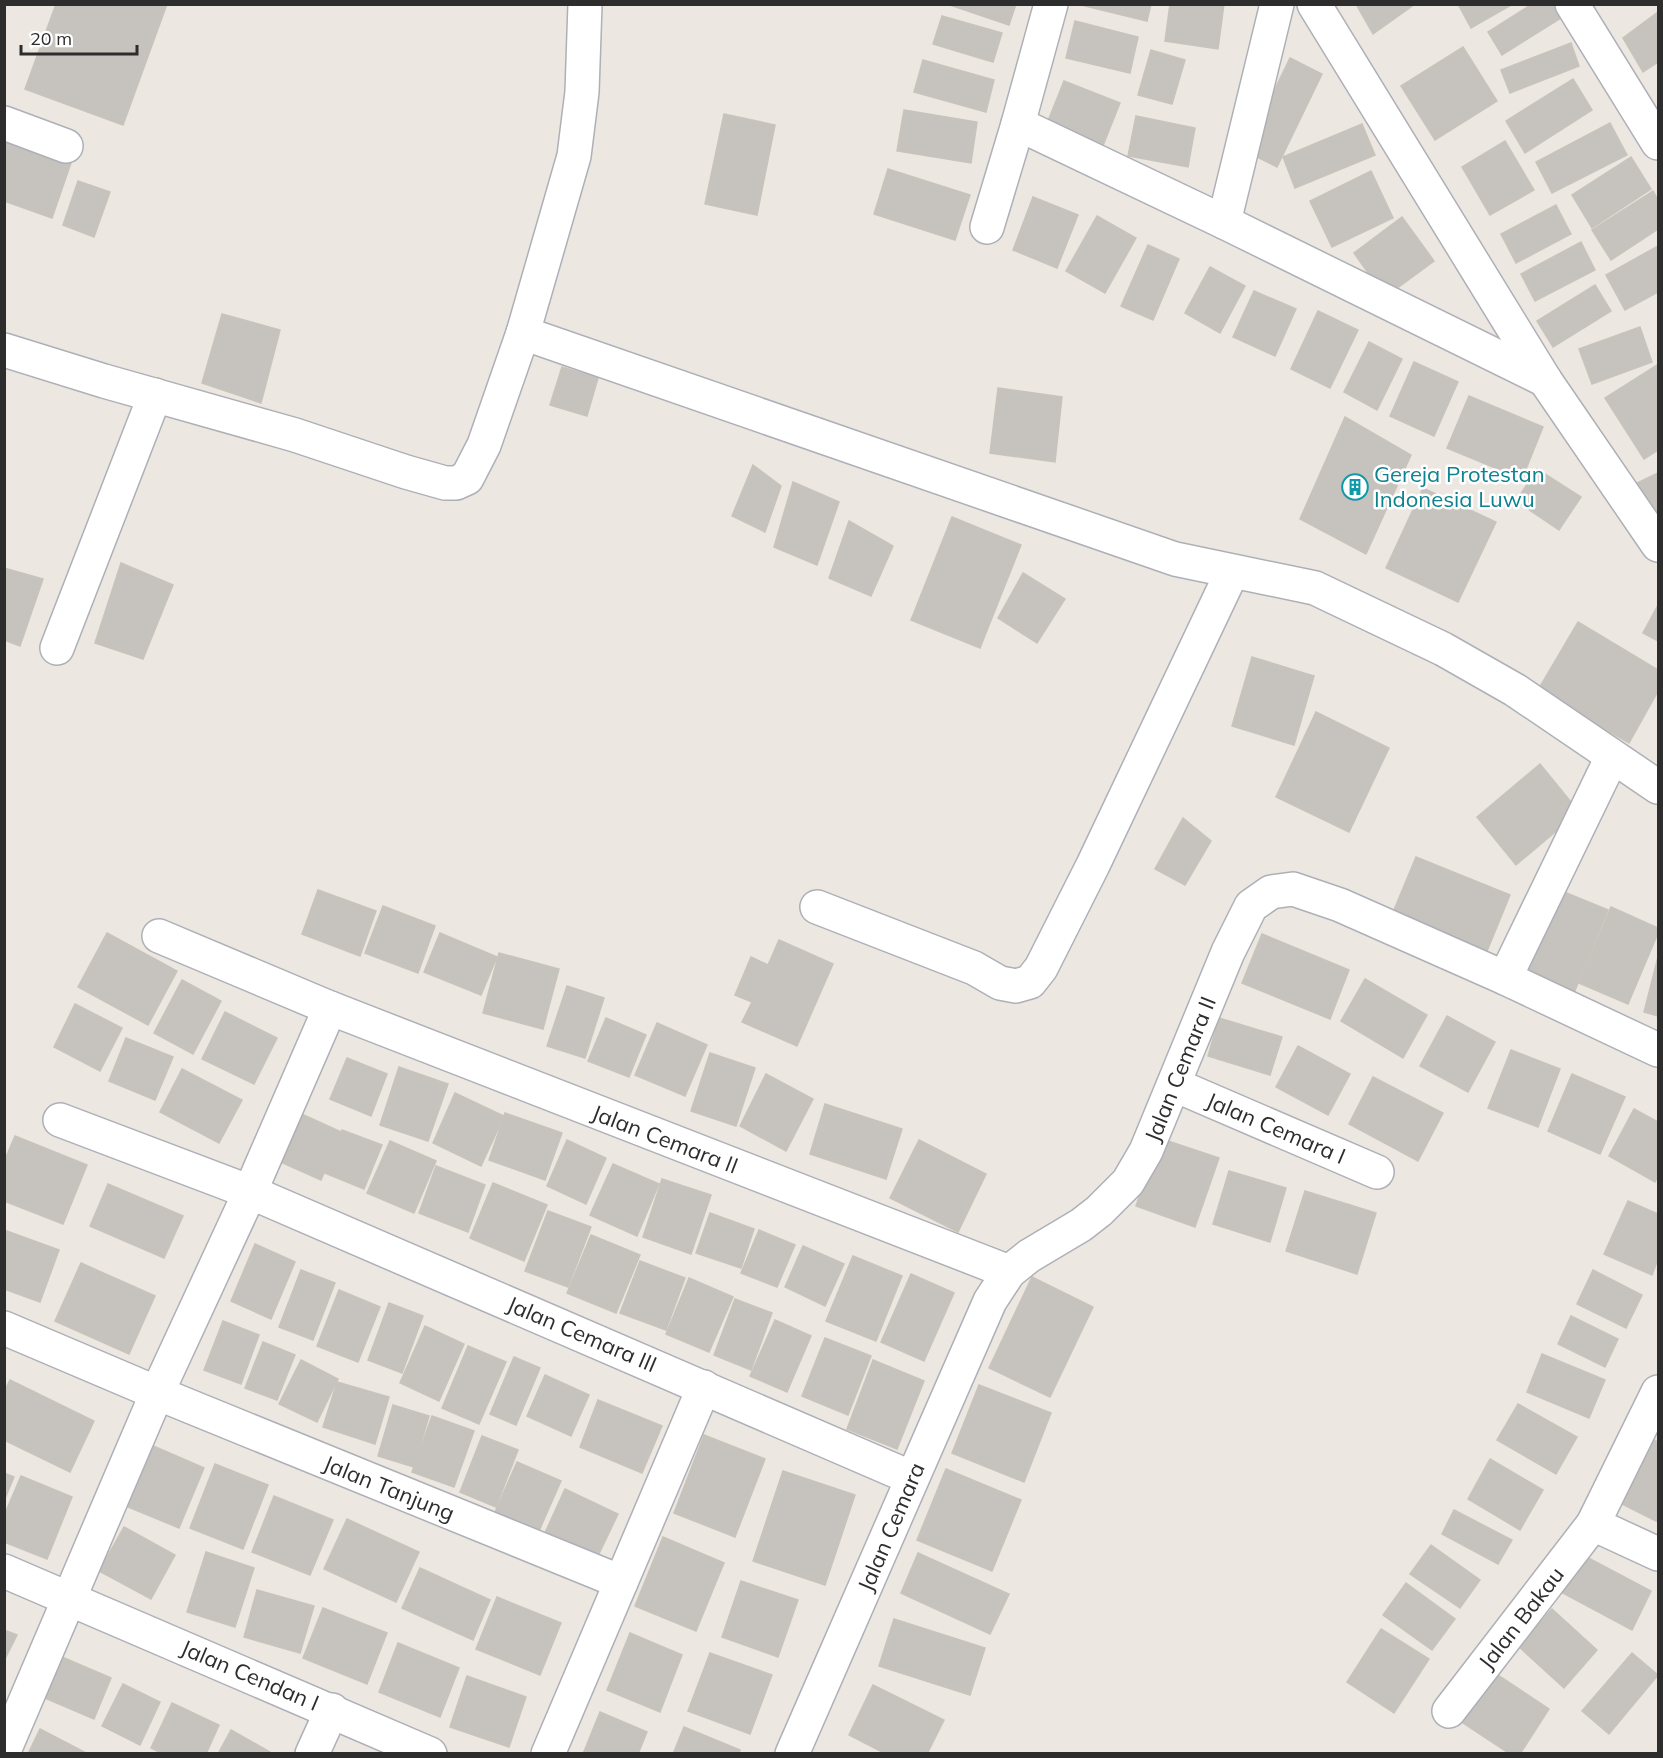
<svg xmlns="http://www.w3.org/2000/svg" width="1663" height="1758" viewBox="0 0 1663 1758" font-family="Mulish,sans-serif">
	<rect width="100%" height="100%" fill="#ede7e2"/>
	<g fill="#c6c2bd" stroke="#c8c3bb" stroke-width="1.5">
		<path d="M56 4H167L123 125 25 89Z"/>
		<path d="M947 4H1016L1009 25Z"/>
		<path d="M1077 4H1151L1147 21Z"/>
		<path d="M1170 4H1224L1218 49 1165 41Z"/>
		<path d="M1356 4H1415L1373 34Z"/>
		<path d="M1458 4H1513L1471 28Z"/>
		<path d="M1532 4H1553L1561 18 1502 55 1488 32Z"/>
		<path d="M1658 12V62L1643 72 1623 38Z"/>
		<path d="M942 16 1002 33 993 62 933 44Z"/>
		<path d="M1075 21 1138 37 1130 73 1066 58Z"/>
		<path d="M1571 43 1579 66 1510 93 1501 70Z"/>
		<path d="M1463 47 1497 101 1435 140 1401 86Z"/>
		<path d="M1151 50 1185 60 1172 104 1138 95Z"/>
		<path d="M1290 58 1322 74 1277 167 1245 151Z"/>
		<path d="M923 60 994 80 986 112 914 92Z"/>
		<path d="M1573 79 1592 110 1525 153 1506 121Z"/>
		<path d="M1064 81 1120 103 1102 148 1046 126Z"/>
		<path d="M904 110 977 122 971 163 897 151Z"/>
		<path d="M724 114 775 125 757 215 705 204Z"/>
		<path d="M1136 116 1195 128 1188 167 1128 156Z"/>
		<path d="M1610 123 1627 155 1552 193 1536 162Z"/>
		<path d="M1362 124 1375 155 1295 188 1283 157Z"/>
		<path d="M4 135 72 160 52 218 4 201Z"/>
		<path d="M1505 141 1534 190 1490 215 1462 167Z"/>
		<path d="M1631 157 1651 189 1592 228 1572 195Z"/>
		<path d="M888 169 970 195 955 240 874 214Z"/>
		<path d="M1371 171 1393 218 1332 247 1310 201Z"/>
		<path d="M78 181 110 192 94 237 63 225Z"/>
		<path d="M1653 191 1658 200V229L1611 260 1592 230Z"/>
		<path d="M1033 197 1078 215 1057 268 1013 250Z"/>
		<path d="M1556 205 1571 234 1516 263 1501 234Z"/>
		<path d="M1097 216 1136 238 1105 293 1066 271Z"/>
		<path d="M1402 217 1434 261 1385 297 1354 253Z"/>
		<path d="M1581 242 1595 270 1535 301 1521 274Z"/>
		<path d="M1148 245 1179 259 1153 320 1121 306Z"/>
		<path d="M1658 246V292L1625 310 1606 275Z"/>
		<path d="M1210 267 1245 286 1220 333 1185 313Z"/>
		<path d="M1595 285 1611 311 1553 347 1537 321Z"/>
		<path d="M1254 291 1296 309 1275 356 1233 337Z"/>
		<path d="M1318 311 1358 330 1330 388 1291 369Z"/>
		<path d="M222 314 280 330 261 403 202 383Z"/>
		<path d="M1640 327 1652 362 1592 384 1579 349Z"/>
		<path d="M1369 342 1402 359 1377 410 1344 392Z"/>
		<path d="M1414 362 1458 382 1434 436 1390 416Z"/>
		<path d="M1657 365 1658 367V450L1644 459 1605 398Z"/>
		<path d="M562 367 598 378 587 416 550 405Z"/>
		<path d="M998 388 1062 397 1055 462 990 453Z"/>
		<path d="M1469 396 1543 427 1522 479 1447 448Z"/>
		<path d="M1345 417 1411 455 1366 554 1300 519Z"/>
		<path d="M753 465 781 486 765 532 732 516Z"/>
		<path d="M1537 469 1581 497 1559 530 1516 501Z"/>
		<path d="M1658 473V528L1637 483Z"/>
		<path d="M793 482 839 502 817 565 774 547Z"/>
		<path d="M1423 488 1496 522 1458 602 1386 568Z"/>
		<path d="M952 517 1021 545 980 648 911 620Z"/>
		<path d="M849 521 893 546 871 596 829 578Z"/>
		<path d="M121 563 173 585 143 659 95 643Z"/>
		<path d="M4 568 43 579 20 646 4 640Z"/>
		<path d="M1023 573 1065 599 1037 643 998 618Z"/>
		<path d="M1658 605V641L1643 633Z"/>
		<path d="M1578 622 1658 670V691L1629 743 1538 690Z"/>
		<path d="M1252 657 1314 676 1294 745 1232 726Z"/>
		<path d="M1316 712 1389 748 1349 832 1276 797Z"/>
		<path d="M1540 764 1579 812 1516 865 1477 817Z"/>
		<path d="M1183 818 1211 841 1185 885 1155 869Z"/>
		<path d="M1416 857 1510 895 1485 956 1391 917Z"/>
		<path d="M1552 887 1608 910 1574 993 1518 969Z"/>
		<path d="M318 890 376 911 360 956 302 934Z"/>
		<path d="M383 906 435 926 418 973 365 953Z"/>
		<path d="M1611 907 1658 928V933L1628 1004 1579 983Z"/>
		<path d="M107 933 177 971 148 1025 78 987Z"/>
		<path d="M440 933 497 957 481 995 424 972Z"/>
		<path d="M1262 934 1349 970 1330 1019 1242 983Z"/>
		<path d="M779 940 833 964 797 1046 742 1022 752 1002 735 995 751 957 768 965Z"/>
		<path d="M499 953 559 969 543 1029 483 1013Z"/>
		<path d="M1658 957V1016L1644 1012Z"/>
		<path d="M1365 979 1427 1015 1403 1058 1341 1021Z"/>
		<path d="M182 980 221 1001 193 1054 154 1033Z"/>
		<path d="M567 986 604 998 585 1058 547 1046Z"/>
		<path d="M75 1004 122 1028 100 1071 54 1047Z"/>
		<path d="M225 1012 277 1038 254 1084 202 1059Z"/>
		<path d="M1447 1016 1495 1042 1468 1092 1420 1066Z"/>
		<path d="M606 1018 646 1035 629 1077 588 1061Z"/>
		<path d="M1219 1018 1282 1037 1270 1075 1208 1056Z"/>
		<path d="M657 1023 707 1045 685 1096 635 1075Z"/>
		<path d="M126 1038 173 1057 155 1100 109 1081Z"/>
		<path d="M1298 1046 1350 1074 1328 1115 1276 1087Z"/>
		<path d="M1511 1050 1560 1069 1538 1127 1488 1108Z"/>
		<path d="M710 1053 755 1068 736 1126 691 1111Z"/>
		<path d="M347 1058 387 1074 371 1116 330 1099Z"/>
		<path d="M399 1067 448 1084 428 1141 380 1125Z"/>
		<path d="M182 1069 242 1100 219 1143 160 1112Z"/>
		<path d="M766 1074 813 1099 786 1151 740 1126Z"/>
		<path d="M1572 1074 1625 1097 1600 1154 1548 1131Z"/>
		<path d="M1373 1077 1443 1113 1418 1161 1349 1124Z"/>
		<path d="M455 1093 504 1116 481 1166 433 1143Z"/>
		<path d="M825 1104 902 1129 886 1179 810 1154Z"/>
		<path d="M1634 1109 1658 1122V1176L1655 1182 1609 1156Z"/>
		<path d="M295 1111 341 1132 321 1180 274 1159Z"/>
		<path d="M505 1113 562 1133 545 1180 489 1160Z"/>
		<path d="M342 1130 382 1145 364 1189 325 1173Z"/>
		<path d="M15 1136 87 1165 63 1224 4 1201V1162Z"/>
		<path d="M1159 1138 1219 1158 1195 1227 1136 1206Z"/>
		<path d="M567 1140 606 1158 586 1204 547 1186Z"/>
		<path d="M919 1140 986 1174 958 1232 890 1198Z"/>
		<path d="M390 1141 436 1161 414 1213 367 1193Z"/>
		<path d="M613 1164 659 1184 637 1236 590 1215Z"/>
		<path d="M436 1166 485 1185 468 1232 419 1213Z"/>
		<path d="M1229 1171 1286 1188 1270 1242 1213 1224Z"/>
		<path d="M662 1179 711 1195 691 1254 643 1237Z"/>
		<path d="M493 1183 547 1205 524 1261 470 1238Z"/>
		<path d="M108 1184 183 1216 164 1258 90 1226Z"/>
		<path d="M1305 1191 1376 1213 1357 1274 1286 1251Z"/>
		<path d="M1628 1201 1658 1214V1259L1652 1275 1604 1254Z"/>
		<path d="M548 1211 591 1227 568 1287 525 1271Z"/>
		<path d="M710 1213 754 1229 741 1268 696 1253Z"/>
		<path d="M4 1230 59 1250 40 1302 4 1289Z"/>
		<path d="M759 1230 795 1245 777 1287 741 1273Z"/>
		<path d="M591 1235 640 1255 616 1313 567 1293Z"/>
		<path d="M255 1244 295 1262 271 1319 231 1301Z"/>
		<path d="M803 1246 844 1264 825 1306 785 1287Z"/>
		<path d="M853 1256 902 1276 876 1341 826 1321Z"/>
		<path d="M640 1261 685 1278 666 1330 620 1313Z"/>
		<path d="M81 1263 155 1296 129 1354 55 1321Z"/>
		<path d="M301 1270 335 1283 313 1340 279 1327Z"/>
		<path d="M1593 1270 1642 1295 1626 1328 1577 1304Z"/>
		<path d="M911 1274 954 1293 924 1361 881 1342Z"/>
		<path d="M1032 1277 1093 1307 1050 1397 989 1368Z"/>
		<path d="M689 1278 733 1297 709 1352 666 1334Z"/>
		<path d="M339 1290 380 1307 358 1362 317 1346Z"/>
		<path d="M735 1299 772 1313 751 1370 714 1355Z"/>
		<path d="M389 1303 423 1316 402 1373 368 1360Z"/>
		<path d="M1571 1316 1618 1339 1605 1367 1558 1344Z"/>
		<path d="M775 1320 811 1336 787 1392 750 1376Z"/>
		<path d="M223 1321 259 1335 241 1384 204 1370Z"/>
		<path d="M425 1326 464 1344 439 1401 400 1383Z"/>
		<path d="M825 1338 871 1356 848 1415 802 1396Z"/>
		<path d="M263 1342 295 1355 277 1400 245 1388Z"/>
		<path d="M468 1346 506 1362 479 1424 442 1408Z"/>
		<path d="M1542 1354 1605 1380 1589 1418 1527 1392Z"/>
		<path d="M514 1357 540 1368 516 1425 490 1414Z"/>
		<path d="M301 1360 338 1379 317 1422 279 1404Z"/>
		<path d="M873 1360 924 1381 897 1449 847 1429Z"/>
		<path d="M545 1375 589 1395 571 1436 527 1416Z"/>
		<path d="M10 1380 94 1421 70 1472 4 1440V1392Z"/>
		<path d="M337 1382 389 1397 375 1444 323 1427Z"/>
		<path d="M979 1385 1051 1413 1024 1482 952 1453Z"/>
		<path d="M598 1400 662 1426 642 1473 580 1447Z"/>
		<path d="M1518 1404 1577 1437 1556 1474 1497 1440Z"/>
		<path d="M393 1405 429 1416 414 1467 378 1456Z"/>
		<path d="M432 1416 474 1431 454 1487 412 1472Z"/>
		<path d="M704 1435 765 1459 735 1537 674 1513Z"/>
		<path d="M1644 1435 1658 1442V1522L1612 1499Z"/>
		<path d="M482 1436 518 1450 496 1507 460 1492Z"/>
		<path d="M151 1445 204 1468 179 1528 126 1506Z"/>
		<path d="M1490 1459 1543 1490 1520 1530 1468 1499Z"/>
		<path d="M517 1462 561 1481 539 1531 495 1512Z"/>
		<path d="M215 1464 268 1485 243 1549 190 1528Z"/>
		<path d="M946 1469 1021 1500 992 1571 917 1540Z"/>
		<path d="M783 1471 855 1495 825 1585 753 1561Z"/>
		<path d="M4 1473 14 1477 4 1501Z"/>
		<path d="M21 1476 72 1497 47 1559 4 1542V1516Z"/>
		<path d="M565 1489 618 1514 596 1560 544 1535Z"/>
		<path d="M274 1496 333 1520 310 1575 252 1552Z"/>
		<path d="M1454 1510 1512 1540 1498 1564 1442 1534Z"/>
		<path d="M347 1519 419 1552 396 1602 324 1569Z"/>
		<path d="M124 1527 175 1555 151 1599 99 1571Z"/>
		<path d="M663 1537 724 1563 696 1631 635 1606Z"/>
		<path d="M1431 1545 1480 1580 1460 1608 1410 1574Z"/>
		<path d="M206 1552 254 1568 235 1627 187 1612Z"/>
		<path d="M918 1553 1009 1594 990 1634 901 1593Z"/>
		<path d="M1579 1553 1651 1591 1632 1630 1559 1591Z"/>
		<path d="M420 1568 490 1600 473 1640 402 1608Z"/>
		<path d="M741 1581 798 1600 778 1657 722 1637Z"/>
		<path d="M1406 1583 1455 1619 1432 1650 1383 1615Z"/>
		<path d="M257 1590 314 1606 300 1653 244 1637Z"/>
		<path d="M497 1597 561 1623 540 1675 476 1649Z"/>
		<path d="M323 1608 387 1633 367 1684 303 1658Z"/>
		<path d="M1552 1609 1597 1650 1564 1688 1518 1646Z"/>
		<path d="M894 1619 985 1648 970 1695 879 1666Z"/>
		<path d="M1381 1629 1429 1659 1394 1713 1347 1682Z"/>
		<path d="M4 1630 17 1635 4 1661Z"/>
		<path d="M630 1633 682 1655 660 1712 607 1690Z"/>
		<path d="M398 1643 459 1668 440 1717 379 1692Z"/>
		<path d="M710 1653 772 1675 750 1734 688 1711Z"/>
		<path d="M1632 1653 1658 1675 1609 1734 1582 1711Z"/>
		<path d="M62 1657 111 1678 94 1719 45 1698Z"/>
		<path d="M1486 1667 1549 1709 1520 1754H1510L1454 1717Z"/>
		<path d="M467 1676 526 1697 509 1747 450 1727Z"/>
		<path d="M123 1684 160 1702 140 1745 102 1726Z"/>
		<path d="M873 1685 944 1720 927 1754H886L849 1735Z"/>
		<path d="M172 1703 219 1725 206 1754H163L151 1748Z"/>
		<path d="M600 1712 647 1732 638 1754H583Z"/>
		<path d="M684 1727 740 1750 739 1754H673Z"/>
		<path d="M40 1729 88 1754H28Z"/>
		<path d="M231 1730 270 1752 269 1754H218Z"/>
	</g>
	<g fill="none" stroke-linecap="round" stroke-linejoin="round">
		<g stroke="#aeb0b7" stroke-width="36">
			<g id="street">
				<path d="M1314 4 1545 380 1658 545"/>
				<path d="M1572 4 1658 143"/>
				<path d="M4 123 66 146"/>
				<path d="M1018 124 1224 222 1545 380"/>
				<path d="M1224 222 1277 4"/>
				<path d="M987 227 1018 124 1051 4"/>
				<path d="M523 333 1175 559 1315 588 1443 649 1515 690 1658 787"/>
				<path d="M4 350 104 381 295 435 406 472 445 483H456L467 478 484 445 523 333 574 156 582 92 585 4"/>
				<path d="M57 648 155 395"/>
				<path d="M817 907 974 968 1000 983 1016 986 1030 982 1041 968 1093 865 1232 572"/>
				<path d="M159 936 330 1008"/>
				<path d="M1505 978 1612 757"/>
				<path d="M1175 1085 1377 1172"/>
				<path d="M60 1120 250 1192 912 1478"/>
				<path d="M4 1328 157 1393 621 1582"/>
				<path d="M1593 1524 1658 1554"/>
				<path d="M4 1571 430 1754"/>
				<path d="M1449 1711 1593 1524 1658 1392"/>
				<path d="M4 1751 157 1393 250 1192 330 1008 1009 1272"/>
				<path d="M312 1754 332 1710"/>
				<path d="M548 1754 704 1387"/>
				<path d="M792 1754 990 1301 1009 1272 1029 1256 1081 1225 1099 1211 1128 1182 1146 1151 1228 952 1251 906 1271 892 1293 889 1340 905 1505 978 1658 1050"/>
			</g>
		</g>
		<use href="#street" stroke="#fff" stroke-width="33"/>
	</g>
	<defs>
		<g id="building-ring" transform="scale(1.35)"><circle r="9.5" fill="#fff" stroke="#0f9aa8" stroke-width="1.5"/><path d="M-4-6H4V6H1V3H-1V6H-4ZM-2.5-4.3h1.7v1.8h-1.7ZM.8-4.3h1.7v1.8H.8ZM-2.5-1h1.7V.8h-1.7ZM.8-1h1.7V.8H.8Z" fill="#0f9aa8"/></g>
	</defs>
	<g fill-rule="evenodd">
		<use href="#building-ring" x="1355" y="487"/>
	</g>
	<g text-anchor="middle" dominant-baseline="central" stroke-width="5" stroke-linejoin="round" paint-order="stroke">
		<g font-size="22" fill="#0d838f" stroke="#fff" text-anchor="start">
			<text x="1374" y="474">Gereja Protestan<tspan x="1374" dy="25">Indonesia Luwu</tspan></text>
		</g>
		<g font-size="22" fill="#2d2d2d" stroke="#fff">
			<text transform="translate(1180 1069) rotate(-68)">Jalan Cemara II</text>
			<text transform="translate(1276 1128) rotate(23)">Jalan Cemara I</text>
			<text transform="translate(665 1139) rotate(21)">Jalan Cemara II</text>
			<text transform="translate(582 1334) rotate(23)">Jalan Cemara III</text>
			<text transform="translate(389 1488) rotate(22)">Jalan Tanjung</text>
			<text transform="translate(891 1527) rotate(-67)">Jalan Cemara</text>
			<text transform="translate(1521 1618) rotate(-52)">Jalan Bakau</text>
			<text transform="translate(250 1675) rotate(23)">Jalan Cendan I</text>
		</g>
	</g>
	<rect width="1663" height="1758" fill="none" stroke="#2d2d2d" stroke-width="12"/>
	<path d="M21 45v9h116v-9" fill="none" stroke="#2d2d2d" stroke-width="3"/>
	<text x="30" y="45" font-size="18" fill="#2d2d2d" stroke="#ffffff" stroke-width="4.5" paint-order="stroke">20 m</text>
</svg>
